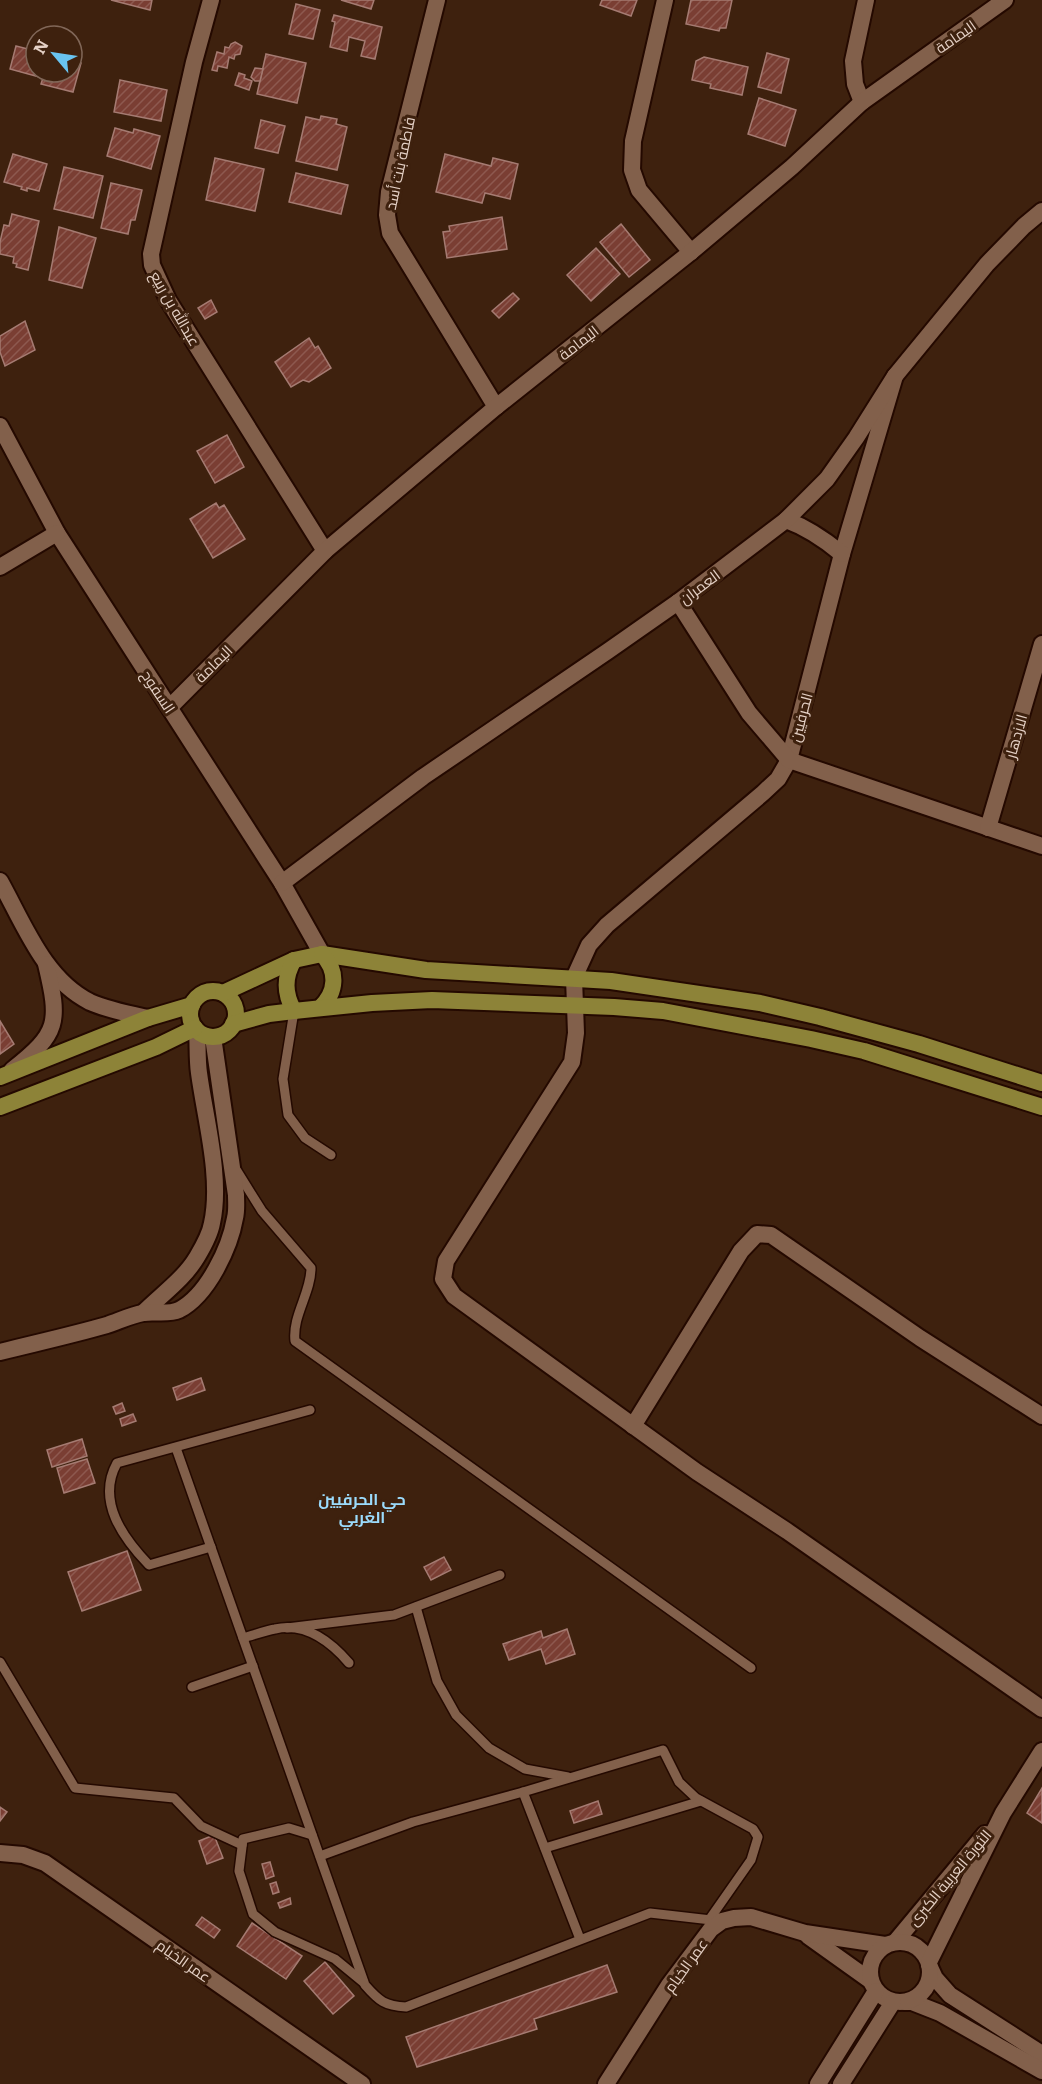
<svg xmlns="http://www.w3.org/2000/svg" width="1042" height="2084" viewBox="0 0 1042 2084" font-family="Literata,Cairo,serif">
	<defs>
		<pattern id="building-hatch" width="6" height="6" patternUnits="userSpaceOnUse" patternTransform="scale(1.5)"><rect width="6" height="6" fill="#7a3e33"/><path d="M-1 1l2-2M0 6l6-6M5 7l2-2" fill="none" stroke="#8d594f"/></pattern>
	</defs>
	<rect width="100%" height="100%" fill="#3e210e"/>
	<g fill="url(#building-hatch)" stroke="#a57b72" stroke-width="1.5">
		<path d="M111 0H152L150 10Z"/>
		<path d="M341 0H374L371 9Z"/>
		<path d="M602 0H637L631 16 600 5Z"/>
		<path d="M691 0H732L726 28H720L719 31 686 24Z"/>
		<path d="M296 4 320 10 313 39 289 34Z"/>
		<path d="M334 15 382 27 375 59 361 56 365 41 349 37 347 51 330 47 335 22 332 21Z"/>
		<path d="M235 42 242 46 240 54 235 55 234 59 229 57 227 68 218 66 217 71 212 70 217 52 224 54 225 47 229 48 231 44Z"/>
		<path d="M16 46 36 51V72H72V61L81 63 73 92 41 84 43 78 10 69Z"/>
		<path d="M767 53 789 59 781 93 758 87Z"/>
		<path d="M266 54 306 63 297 103 257 94Z"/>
		<path d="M704 57 748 67 742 95 710 88 711 84 692 80 696 61Z"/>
		<path d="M255 68 263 69 260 81H255L251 77Z"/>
		<path d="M239 73 245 75 244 78 252 81 249 90 235 85Z"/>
		<path d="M120 80 167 90 161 121 114 112Z"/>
		<path d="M759 98 796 110 785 146 748 134Z"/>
		<path d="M321 116 337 119 336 124 347 127 337 170 296 161 306 117 320 120Z"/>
		<path d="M261 120 285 126 278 153 255 148Z"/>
		<path d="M115 128 133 133 134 129 160 136 151 169 107 156Z"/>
		<path d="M13 154 47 164 39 191 27 188V191L21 189 22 187 4 182Z"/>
		<path d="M445 154 491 166 493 158 518 164 510 199 485 193 482 203 436 192Z"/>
		<path d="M215 158 264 169 255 211 206 200Z"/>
		<path d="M64 167 103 176 93 218 54 209Z"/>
		<path d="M296 173 348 185 341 214 289 202Z"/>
		<path d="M111 183 142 190 135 220H131L128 234 101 228Z"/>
		<path d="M12 214 39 221 28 270 16 267 17 264 13 263 14 257 0 254V242L4 225 9 226Z"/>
		<path d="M502 217 507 249 447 258 443 232 450 231 449 226Z"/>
		<path d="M621 224 650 260 629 277 600 242Z"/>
		<path d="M59 227 96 238 82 288 49 280Z"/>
		<path d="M596 248 620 274 591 301 567 275Z"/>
		<path d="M513 293 519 299 499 318 492 311Z"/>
		<path d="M211 300 217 312 205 319 198 308Z"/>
		<path d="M25 321 35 350 5 366 0 352V336Z"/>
		<path d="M309 338 315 348 318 346 331 368 309 382 303 380 291 387 275 362Z"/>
		<path d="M227 435 244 467 215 483 197 451Z"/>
		<path d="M216 503 219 508 224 505 245 539 213 558 190 519Z"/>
		<path d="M0 1021 14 1044 0 1054Z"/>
		<path d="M201 1378 205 1390 177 1400 173 1388Z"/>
		<path d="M122 1403 125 1411 116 1414 113 1407Z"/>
		<path d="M133 1414 136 1421 122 1426 120 1419Z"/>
		<path d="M82 1439 87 1456 52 1467 47 1450Z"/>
		<path d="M87 1459 95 1483 64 1493 57 1468Z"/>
		<path d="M127 1551 141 1590 82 1611 68 1572Z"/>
		<path d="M444 1557 451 1570 431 1580 424 1567Z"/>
		<path d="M567 1629 575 1654 546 1664 541 1649 509 1660 503 1644 541 1631 543 1638Z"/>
		<path d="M1042 1788V1823L1027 1813Z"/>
		<path d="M598 1801 602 1814 574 1823 570 1811Z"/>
		<path d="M0 1807 7 1812 0 1821Z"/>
		<path d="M214 1835 223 1858 207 1864 199 1841Z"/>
		<path d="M270 1862 274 1876 266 1879 262 1864Z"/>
		<path d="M276 1882 279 1892 273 1894 270 1884Z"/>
		<path d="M290 1898 291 1904 280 1908 278 1903Z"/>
		<path d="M202 1917 220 1930 214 1938 196 1925Z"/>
		<path d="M252 1923 302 1956 286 1979 237 1946Z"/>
		<path d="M325 1962 354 1996 333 2014 304 1981Z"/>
		<path d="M607 1965 617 1992 534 2019 537 2029 417 2067 406 2037Z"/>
	</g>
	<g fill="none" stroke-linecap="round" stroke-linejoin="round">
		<g stroke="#240900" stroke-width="12">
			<g id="service">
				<path d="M294 1011 283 1079 288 1115 305 1138 331 1155"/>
				<path d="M237 1171 262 1211 311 1268C311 1293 292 1316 295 1341L751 1668"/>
				<path d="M176 1448 365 1985C379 2001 385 2006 406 2007L650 1913 720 1921"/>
				<path d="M211 1547 149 1565C123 1538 96 1501 117 1463L310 1410"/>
				<path d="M416 1607 437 1681 456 1715 489 1748 525 1769 568 1777"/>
				<path d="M287 1628 394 1615 500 1575"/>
				<path d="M243 1638C254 1635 264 1631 275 1629 305 1622 331 1642 349 1663"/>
				<path d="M0 1662 75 1788 174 1798 201 1826 242 1845"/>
				<path d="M192 1687 253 1666"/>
				<path d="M312 1835 289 1828 243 1839 239 1871 253 1914 275 1932 335 1959 363 1982"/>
				<path d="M545 1848 701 1801"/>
				<path d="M320 1856 413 1822 523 1792"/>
				<path d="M580 1939 523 1792 663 1750 679 1782 696 1798 753 1829 758 1837 751 1860 709 1920"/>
			</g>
		</g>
		<g stroke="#240900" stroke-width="20">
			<g id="minor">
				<path d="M211 0 194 62 151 254 152 265 168 300 325 551"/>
				<path d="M437 0 389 192 387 215 390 233 496 407"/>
				<path d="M665 0 633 141 632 170 639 190 691 252"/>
				<path d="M862 102 855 84 853 61 866 0"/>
				<path d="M895 376 842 554 789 760 778 779 763 793 607 925 589 945 574 978 576 1033 572 1062 446 1261 443 1279 454 1296 697 1472 787 1531 1042 1709"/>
				<path d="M0 426 57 533 282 883 322 954"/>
				<path d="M786 520C808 528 824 539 842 554"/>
				<path d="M0 567 57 533"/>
				<path d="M678 602 749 713 789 760 1042 846"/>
				<path d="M170 707 325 551 496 407 691 252 792 167 862 102 1005 0"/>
				<path d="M988 828 1042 644"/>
				<path d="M282 883 423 777 608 651 678 602 786 520 827 479 856 438 895 376 987 264 1024 226 1042 211"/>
				<path d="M143 1313C161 1295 184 1279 197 1257 203 1247 210 1235 212 1223 222 1178 205 1118 199 1073 197 1059 198 1045 197 1031"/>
				<path d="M0 1352C36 1343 72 1335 107 1325 119 1321 131 1315 143 1313 154 1311 168 1315 179 1310 208 1295 230 1247 235 1218 237 1210 236 1202 236 1195L213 1037"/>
				<path d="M633 1426 741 1251 757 1234 771 1235 920 1338 1042 1416"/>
				<path d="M0 1853 23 1855 45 1863 362 2084"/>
				<path d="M808 1936 871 1981"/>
				<path d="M929 1965 935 1978 950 1995 1042 2054"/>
				<path d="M904 2002H912L940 2013 1042 2071"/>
				<path d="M606 2084 669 1985 711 1929 722 1921 734 1918 751 1917 805 1933 885 1945"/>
			</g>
		</g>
		<g stroke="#240900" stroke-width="20">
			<g id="tertiary">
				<path d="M0 881C24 924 44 979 90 1002 108 1010 129 1014 148 1018"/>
				<path d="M12 1070C59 1033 60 1023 46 964"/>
				<path d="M896 1941 985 1834"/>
				<circle cx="900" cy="1972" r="30"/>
				<path d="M929 1962 1003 1813 1042 1751"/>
				<path d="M818 2084 876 1991"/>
				<path d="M841 2084 893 2002"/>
			</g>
		</g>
		<g stroke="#240900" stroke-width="20">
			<g id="primary">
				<circle cx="213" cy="1014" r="23"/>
				<path d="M223 993 294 960 322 954 426 970 611 981 760 1003 820 1017 919 1044 1042 1083"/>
				<path d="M320 1008C337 992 338 971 322 954"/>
				<path d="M294 1011C284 993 284 977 294 960"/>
				<path d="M233 1024 269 1014 294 1011 372 1003 432 1000 614 1007 663 1011 811 1039 864 1051 1042 1107"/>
				<path d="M0 1077 148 1018 192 1005"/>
				<path d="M0 1107 156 1047 195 1028"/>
			</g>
		</g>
		<use href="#service" stroke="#82604b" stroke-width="9"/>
		<use href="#minor" stroke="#82604b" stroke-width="16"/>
		<use href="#tertiary" stroke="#82604b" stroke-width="16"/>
		<use href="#primary" stroke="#8d8338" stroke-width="16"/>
	</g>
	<g text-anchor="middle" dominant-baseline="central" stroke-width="6" stroke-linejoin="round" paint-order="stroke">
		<g font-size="15" fill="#e5d1c6" stroke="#3e210e">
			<text transform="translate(955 36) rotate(-35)">اليمامة</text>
			<text transform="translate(399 163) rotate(-78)">فاطمة بنت أسد</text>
			<text transform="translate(176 308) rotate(60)">عبدالله بن ربيع</text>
			<text transform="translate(578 342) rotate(-38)">اليمامة</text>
			<text transform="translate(699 586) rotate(-37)">العمران</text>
			<text transform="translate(213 663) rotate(-45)">اليمامة</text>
			<text transform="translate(159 691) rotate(57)">السفوح</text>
			<text transform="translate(800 717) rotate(-75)">الحرفيين</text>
			<text transform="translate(1015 736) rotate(-74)">الازدهار</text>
			<text transform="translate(949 1877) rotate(-50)">الثورة العربية الكبرى</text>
			<text transform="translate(184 1960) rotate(35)">عمر الخيام</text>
			<text transform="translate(685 1965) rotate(-54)">عمر الخيام</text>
		</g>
		<g font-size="16" font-weight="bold" fill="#9bdbfc" stroke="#3e210e">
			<text x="362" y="1498">حي الحرفيين<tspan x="362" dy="18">الغربي</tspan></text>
		</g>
	</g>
	<g transform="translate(54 54) rotate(299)"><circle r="28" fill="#3e210e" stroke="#816758" stroke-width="1.5"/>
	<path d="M0-4.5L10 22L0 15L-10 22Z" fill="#69c4f1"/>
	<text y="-9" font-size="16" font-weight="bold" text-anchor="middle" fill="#e5d1c6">N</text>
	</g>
</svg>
